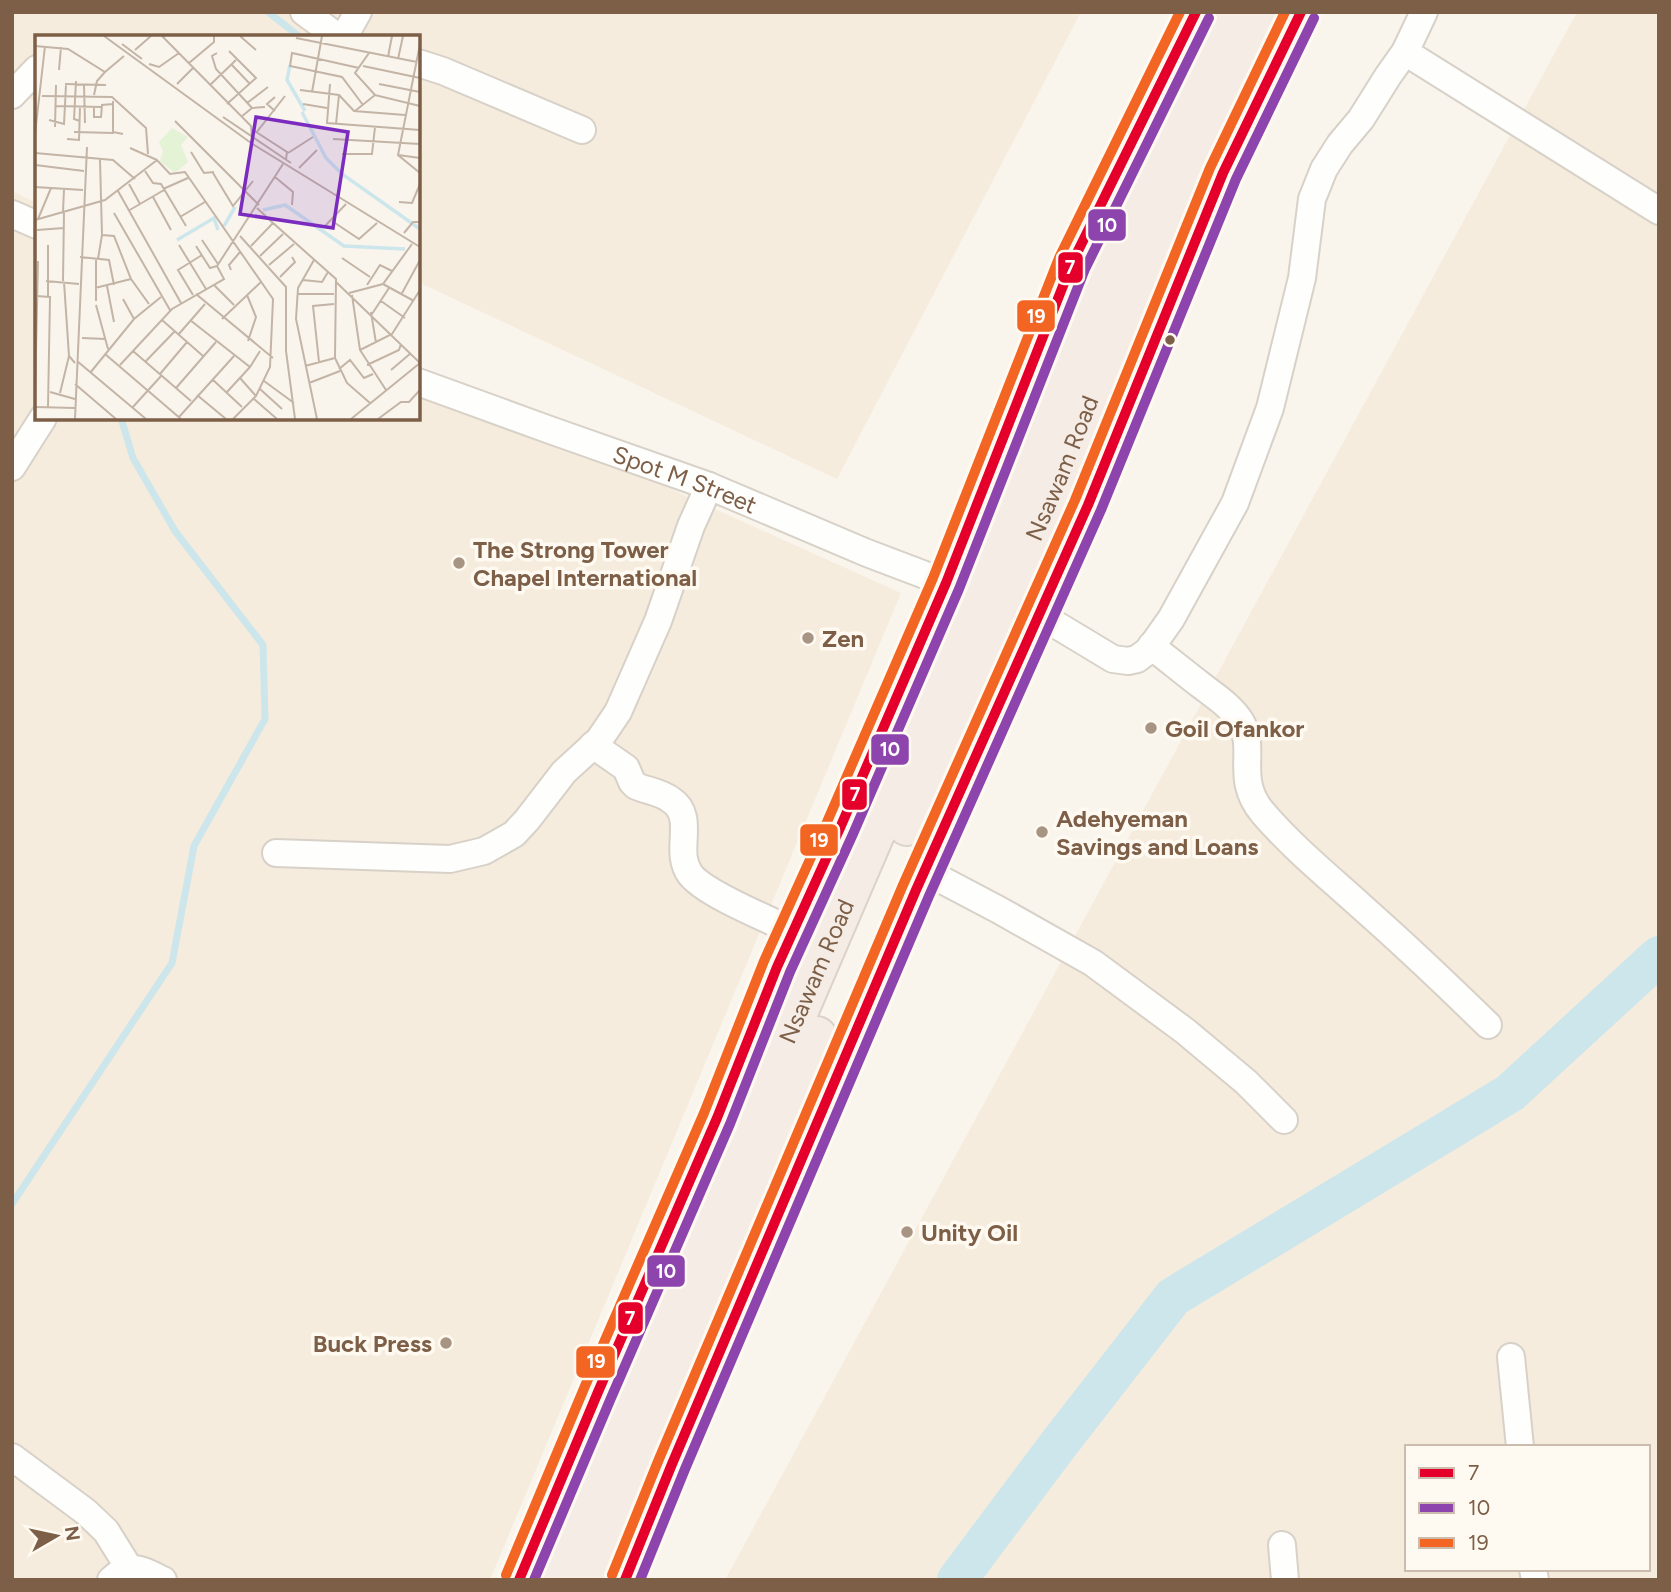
<svg xmlns="http://www.w3.org/2000/svg" width="1671" height="1592" viewBox="0 0 1671 1592" font-family="Figtree,sans-serif">
	<rect width="100%" height="100%" fill="#f9f5ed"/>
	<g fill="#f6ecdd" fill-rule="evenodd">
		<path d="M12 12H1081L837 479 418 282V37H37V102L12 91Z"/>
		<path d="M1577 12H1659V1580H725ZM1407 1447H1648V1569H1407Z"/>
		<path d="M12 191 37 203V418H418V375L901 593 490 1580H12Z"/>
	</g>
	<g fill="none" stroke-linecap="round" stroke-linejoin="round">
		<g stroke="#cde6ec" stroke-width="7">
			<path d="M268 12 300 37"/>
			<path d="M12 1204 172 963 194 846 265 719 263 645 175 531 133 458 121 418"/>
		</g>
		<path stroke="#cde6ec" stroke-width="40" d="M957 1580 1058 1445 1173 1297 1510 1093 1659 956"/>
		<g stroke="#d7d1c8" stroke-width="30">
			<g id="minor">
				<path d="M304 12 338 37"/>
				<path d="M344 37 358 12"/>
				<path d="M1405 52 1659 211"/>
				<path d="M418 63 443 71 582 130"/>
				<path d="M12 95 37 69"/>
				<path d="M12 214 37 225"/>
				<path id="s1" d="M418 382 550 430 709 486 867 553 946 583"/>
				<path d="M12 467 43 418"/>
				<path d="M1040 615 1113 659 1128 661 1137 659 1149 650 1171 619 1235 503 1270 408 1302 278 1312 199 1324 169 1340 144 1361 119 1388 76 1405 52 1424 12"/>
				<path d="M1151 646C1168 659 1185 673 1202 686 1215 696 1232 707 1241 722 1257 751 1234 779 1263 813 1293 848 1329 877 1363 908 1406 946 1447 985 1488 1025"/>
				<path d="M593 745 626 768 632 782 636 786C648 791 661 792 671 800 697 817 673 851 690 874 703 893 770 920 793 931"/>
				<path d="M276 853 450 859 484 851 514 834 527 820 564 772 599 740 618 712 658 621 691 526 709 486"/>
				<path d="M925 871 999 910 1093 963 1185 1031 1246 1082 1284 1120"/>
				<path d="M1511 1357 1520 1447"/>
				<path d="M12 1457 86 1512 106 1531 129 1568"/>
				<path d="M1282 1545 1285 1580"/>
				<path d="M1533 1569 1535 1580"/>
				<path d="M111 1580C130 1561 142 1570 163 1580"/>
			</g>
		</g>
		<g stroke="#d8d1c8" stroke-width="40">
			<g id="secondary">
				<path d="M519 1580 598 1392 717 1118 777 967 840 828 946 583 1072 263 1196 12"/>
				<path d="M625 1580 672 1464 916 890 1088 505 1223 173 1301 12"/>
			</g>
		</g>
		<g stroke="#dbd2ca" stroke-width="42">
			<g id="trunk">
				<path id="s2" d="M907 826 1059 477 1115 334 1164 223 1225 79 1256 12"/>
				<path id="s3" d="M554 1580 605 1458 686 1283 760 1101 927 713 1114 254 1221 12"/>
				<path d="M590 1580 751 1199 817 1036"/>
			</g>
		</g>
		<use href="#minor" stroke="#fefefc" stroke-width="26"/>
		<use href="#secondary" stroke="#fefefc" stroke-width="37"/>
		<use href="#trunk" stroke="#f4ece5" stroke-width="38"/>
		<g stroke="#fffaf1" stroke-width="16">
			<g id="bus-1">
				<path d="M519 1580 598 1392 717 1118 777 967 840 828 946 583 1072 263 1196 12"/>
				<path d="M625 1580 672 1464 916 890 1088 505 1223 173 1301 12"/>
			</g>
		</g>
		<g stroke="#fffaf1" stroke-width="16">
			<g id="bus-2">
				<path d="M534 1580 611 1398 730 1124 790 972 853 834 959 589 1085 269 1209 18"/>
				<path d="M640 1580 685 1469 929 896 1101 510 1236 179 1314 18"/>
			</g>
		</g>
		<g stroke="#fffaf1" stroke-width="16">
			<g id="bus-3">
				<path d="M506 1575 585 1386 704 1113 764 961 827 822 933 578 1059 258 1180 12"/>
				<path d="M612 1575 659 1459 903 885 1075 500 1210 168 1285 12"/>
			</g>
		</g>
		<use href="#bus-1" stroke="#e4002b" stroke-width="10"/>
		<use href="#bus-2" stroke="#8e44ad" stroke-width="10"/>
		<use href="#bus-3" stroke="#f26522" stroke-width="10"/>
	</g>
	<circle fill="#7d5f48" stroke="#fffaf1" stroke-width="2.5" cx="1170" cy="340" r="6"/>
	<g fill="#a89482" stroke="#fffaf1" stroke-width="2.5">
		<circle cx="459" cy="563" r="7"/>
		<circle cx="808" cy="638" r="7"/>
		<circle cx="1151" cy="728" r="7"/>
		<circle cx="1042" cy="832" r="7"/>
		<circle cx="907" cy="1232" r="7"/>
		<circle cx="446" cy="1343" r="7"/>
	</g>
	<g text-anchor="middle" dominant-baseline="central" stroke-width="7" stroke-linejoin="round" paint-order="stroke">
		<g font-size="24" fill="#7d5f48" stroke="#fffaf1">
			<text stroke="none"><textPath href="#s2" startOffset="390">Nsawam Road</textPath></text>
			<text stroke="none"><textPath href="#s1" startOffset="284">Spot M Street</textPath></text>
			<text stroke="none"><textPath href="#s3" startOffset="663">Nsawam Road</textPath></text>
		</g>
		<g font-size="24" font-weight="bold" fill="#7d5f48" stroke="#fffaf1" text-anchor="start">
			<text x="473" y="549">The Strong Tower<tspan x="473" dy="28">Chapel International</tspan></text>
			<text x="822" y="638">Zen</text>
			<text x="1165" y="728">Goil Ofankor</text>
			<text x="1056" y="818">Adehyeman<tspan x="1056" dy="28">Savings and Loans</tspan></text>
			<text x="921" y="1232">Unity Oil</text>
			<text x="432" y="1343" text-anchor="end">Buck Press</text>
		</g>
	</g>
	<g transform="translate(35 35)">
		<rect width="385" height="385" fill="#f9f5ed"/>
		<path d="M137 93 153 102 146 110 153 127 140 138 125 126 128 116 124 107Z" fill="#e4f2d6"/>
		<path fill="none" stroke="#cde6ec" stroke-width="3.5" d="M255 30 252 45 270 76M267 77 291 123 307 139 385 194M228 175 250 170 309 211 370 214M189 191 200 172M142 205 179 183 183 195"/>
		<path fill="none" stroke="#c3b4a6" stroke-width="2" d="M69 1 216 108 385 212M127 1 216 91 217 103M205 1 221 15M261 3 382 27M87 9 107 24M385 9 363 120 385 138M0 11 33 14 70 37 89 21M100 15 116 1M182 18 177 21 181 34 217 73M334 18 320 38 340 60M353 22 357 1M363 24 368 1M154 28 179 7V1M114 29 124 32 144 18M196 29 215 49M328 31 385 43M324 33 257 18 255 31 307 42 328 70M24 35 26 12M41 46 39 84 45 86M30 49 71 50M142 49 158 33M295 49 292 88 385 95M344 49 385 57M49 50 50 88M175 50 201 25M265 55 304 60 319 76 370 80M277 57 287 1M59 60 62 46 70 37M7 61 77 62 111 93 113 119M240 62 232 69 240 76M78 66V97L88 99M212 68 233 52M192 69 221 43 194 16M268 69 292 73M21 71 67 72M59 72V82H66L67 70 78 69M320 76 340 60 385 71M188 82 256 128M206 82 217 73 230 72M14 85 29 89 31 50M140 86 224 170M301 89 304 60M20 92 21 50M218 95 252 117 251 124M39 97 79 98M221 98 250 61M0 99 10 11M32 104 44 105 45 72M298 104 385 109M95 113 122 125M156 117 169 138 179 137M0 118 78 125 100 144M253 118 278 102M307 119H337L340 92M363 120 385 123M0 130 49 136M264 133 282 115M110 136 118 148 126 149 151 191M178 138 198 171 218 146M240 142 258 157 257 170M94 149 105 169M0 152 48 155M128 154 153 143M83 156 146 268M118 162 136 195M364 167 377 168 385 149M222 173 238 188M93 176 129 155M28 177 29 154M79 178 135 275M145 182 170 167M3 184 16 153M0 185 70 165 122 125 135 139 150 137 238 264 235 332 221 361 198 384M297 186 324 204 342 188M289 192 311 169M2 195 29 193M369 198 378 187H385M67 200 79 201 96 244 114 269M205 201 251 252V316L260 384M167 205 183 229M13 210V261M144 210 171 254M161 211 175 233 182 231M216 211 238 188 301 244 300 323 312 348 335 368M225 221 248 199M45 222 74 225 79 250M307 223 335 242M61 224V266M63 224 67 200 65 125M279 225 263 253 261 284 282 384M234 230 259 209M182 231 248 129M196 235 194 230 205 217M245 242 260 227 257 222M268 245 287 247 293 237M11 246 44 249M28 246 29 177M29 247 34 321 40 328M301 247 385 328M348 249 379 266M179 250 199 270M332 250 345 230 357 236M72 251 79 287M60 253 96 244M314 258 348 249 377 209M161 259 238 323M262 259H299M158 260 143 235 167 220M212 260 221 282 213 306M317 260 325 315 351 355M366 260 385 225M1 261 15 262 13 372M88 264 99 284M346 266 370 283M61 270 73 314M336 277 341 308M337 279 354 253M187 284 226 247M127 285 168 321M155 285 215 332 225 316M143 300 170 269M47 303 71 304M325 315 357 299 385 255M98 316 156 366M70 319 146 384M42 326 111 384M111 326 140 296M284 327 278 271 299 269M85 330 137 274 189 244 182 231M332 330 364 315 366 309M270 331 300 323M304 334 315 325 329 343 338 339M356 335 376 318M55 338 99 284 126 262M125 339 152 307M205 343 221 361M177 344 207 372M229 346 259 368M274 348 305 336M40 349 81 384M141 353 181 307M225 354 247 374M15 357 40 364M192 357 215 332M25 358 34 321M162 360 191 384M0 362 3 226M219 364 242 384M0 372 40 373M97 373 127 340M144 382 199 321M40 384 52 112M316 384 385 328M343 384 366 367H374L385 355"/>
		<path fill="#7b2cbf" fill-opacity="0.15" stroke="#7b2cbf" stroke-width="3.5" d="M221 82 313 97 298 193 205 179Z"/>
		<rect width="385" height="385" fill="none" stroke="#7d5f48" stroke-width="3.5"/>
	</g>
	<g stroke="#fffaf1" stroke-width="2.5">
		<rect x="1087" y="208" width="40" height="34" rx="7" fill="#8e44ad"/>
		<rect x="1057" y="251" width="27" height="33" rx="7" fill="#e4002b"/>
		<rect x="1016" y="299" width="40" height="34" rx="7" fill="#f26522"/>
		<rect x="870" y="733" width="40" height="33" rx="7" fill="#8e44ad"/>
		<rect x="841" y="778" width="27" height="33" rx="7" fill="#e4002b"/>
		<rect x="799" y="823" width="40" height="34" rx="7" fill="#f26522"/>
		<rect x="646" y="1254" width="40" height="34" rx="7" fill="#8e44ad"/>
		<rect x="617" y="1301" width="27" height="34" rx="7" fill="#e4002b"/>
		<rect x="575" y="1345" width="41" height="34" rx="7" fill="#f26522"/>
	</g>
	<g font-size="19" text-anchor="middle" font-weight="bold" fill="#fff">
		<text x="1107" y="232">10</text>
		<text x="1070" y="274">7</text>
		<text x="1036" y="323">19</text>
		<text x="890" y="756">10</text>
		<text x="855" y="801">7</text>
		<text x="819" y="847">19</text>
		<text x="666" y="1278">10</text>
		<text x="630" y="1325">7</text>
		<text x="596" y="1368">19</text>
	</g>
	<rect width="1671" height="1592" fill="none" stroke="#7d5f48" stroke-width="28"/>
	<rect x="1405" y="1445" width="245" height="126" fill="#fffaf1" stroke="#cbbcad" stroke-width="2"/>
	<rect x="1419" y="1468" width="35" height="10" fill="#e4002b" stroke="#cbbcad" stroke-width="2"/>
	<text x="1468" y="1480" font-size="21" fill="#7d5f48">7</text>
	<rect x="1419" y="1503" width="35" height="10" fill="#8e44ad" stroke="#cbbcad" stroke-width="2"/>
	<text x="1468" y="1515" font-size="21" fill="#7d5f48">10</text>
	<rect x="1419" y="1538" width="35" height="10" fill="#f26522" stroke="#cbbcad" stroke-width="2"/>
	<text x="1468" y="1550" font-size="21" fill="#7d5f48">19</text>
	<g transform="translate(56 1536) rotate(81)" stroke="#fffaf1" stroke-width="5" paint-order="stroke">
	<path d="M0-5L12 26L0 18L-12 26Z" fill="#7d5f48"/>
	<text y="-10" font-size="19" font-weight="bold" text-anchor="middle" fill="#7d5f48">N</text>
	</g>
</svg>
